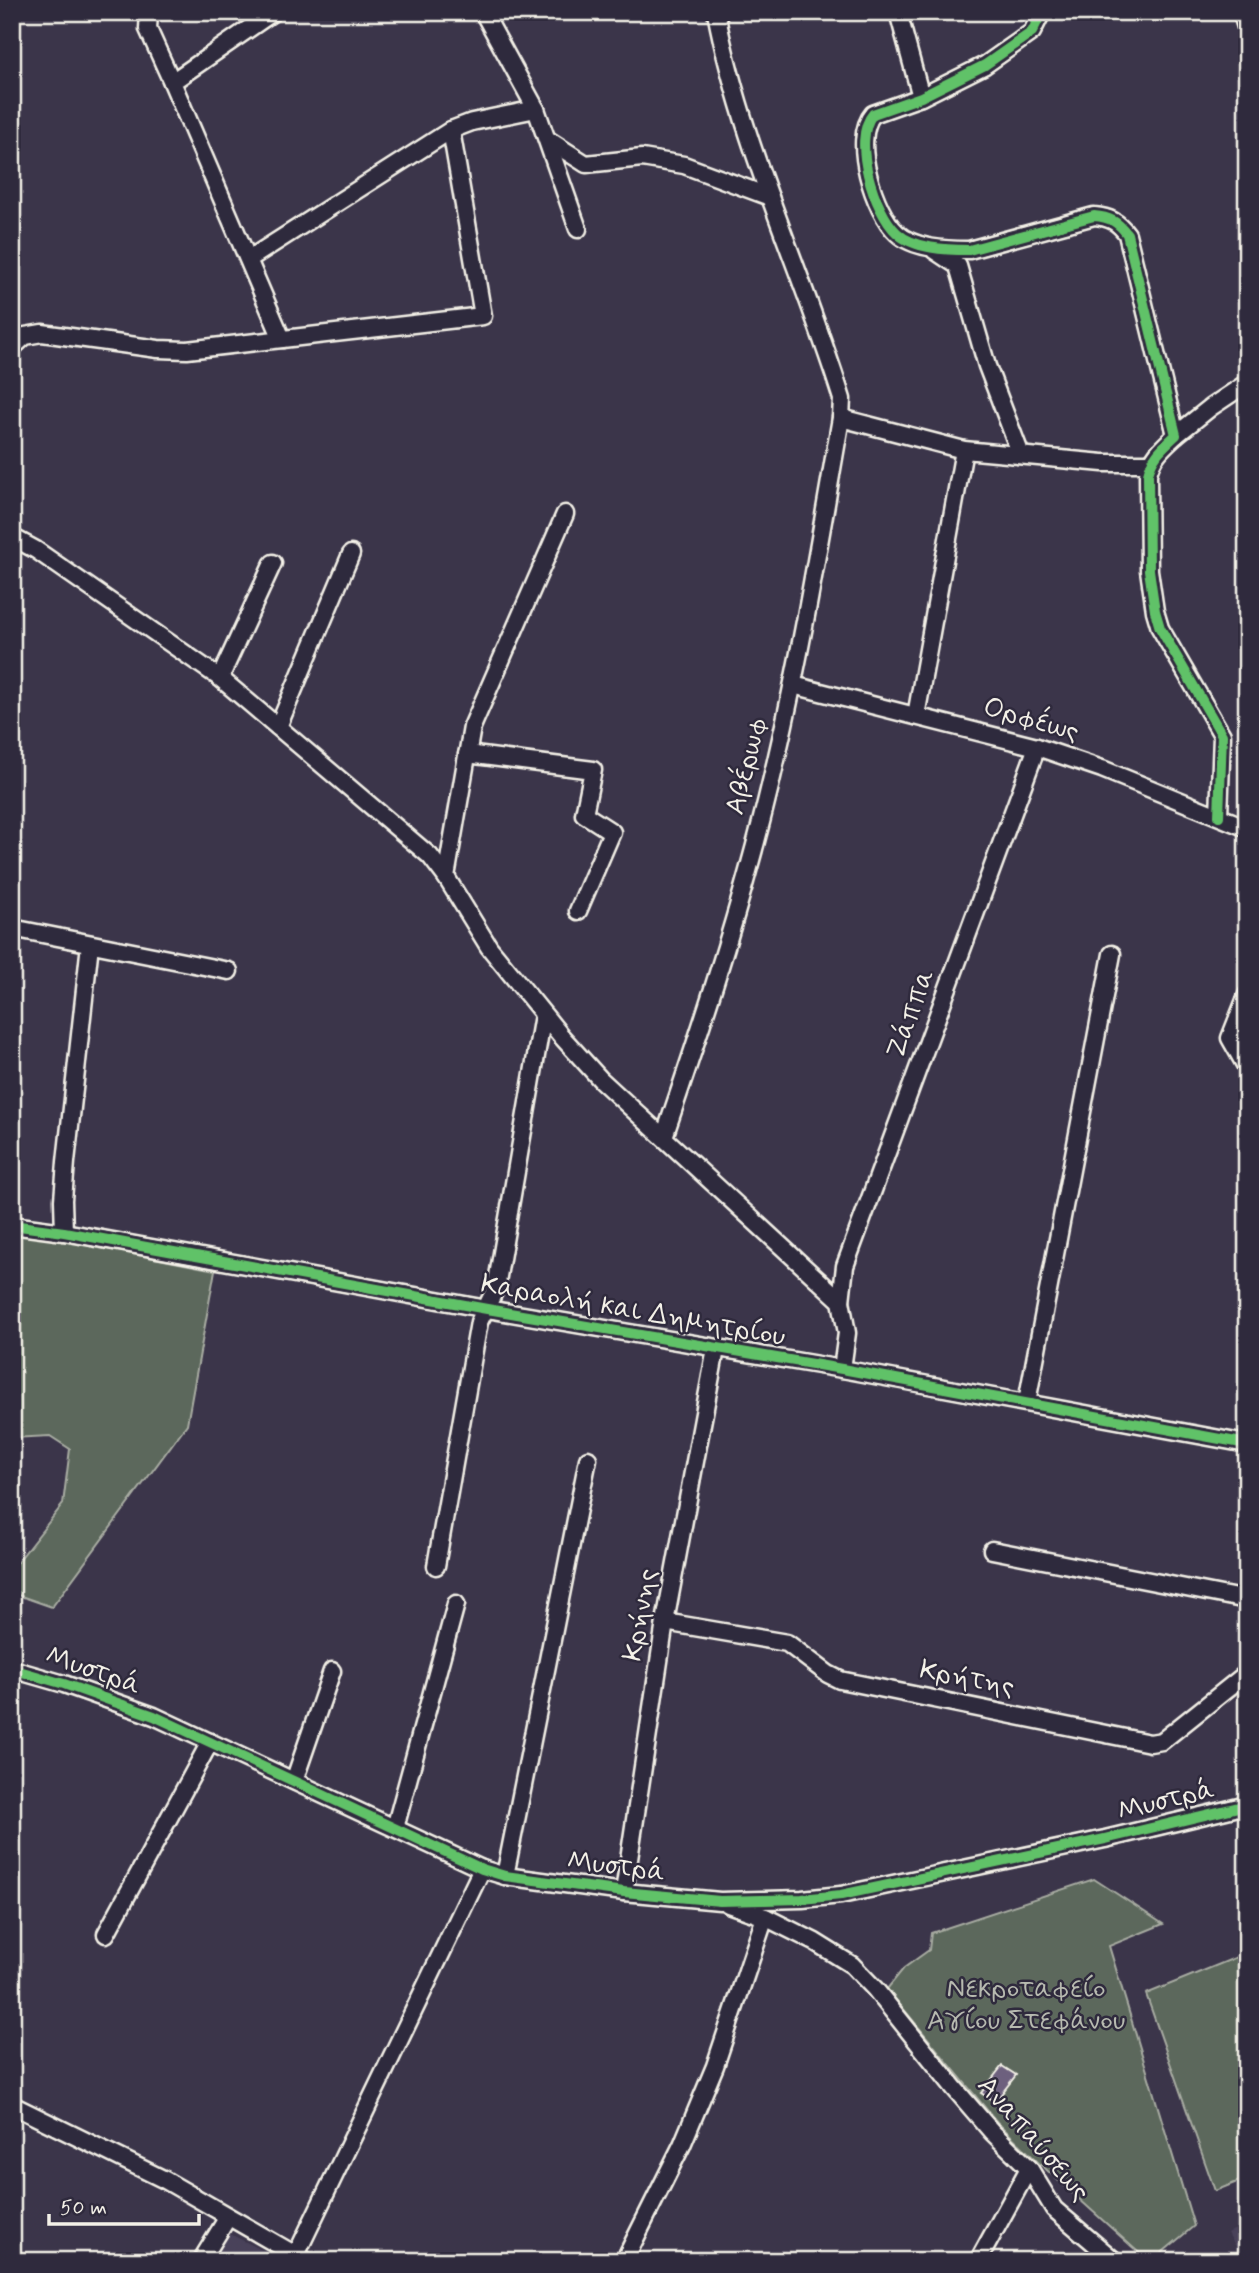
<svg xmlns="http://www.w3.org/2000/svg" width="1259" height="2273" viewBox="0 0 1259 2273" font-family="Mynerve,sans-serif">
	<rect width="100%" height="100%" fill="#3b354a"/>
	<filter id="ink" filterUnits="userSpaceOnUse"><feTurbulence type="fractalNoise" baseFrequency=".0143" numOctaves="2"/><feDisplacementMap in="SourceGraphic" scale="14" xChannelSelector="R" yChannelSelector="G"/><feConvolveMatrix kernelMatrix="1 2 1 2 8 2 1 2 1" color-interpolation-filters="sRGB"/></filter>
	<g filter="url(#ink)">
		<g fill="#4a425a">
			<path d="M1247 2223V2261H1233L1241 2256 1228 2233Z"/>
			<path d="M228 2233 284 2261H212Z"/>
		</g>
		<g fill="#5b675c" stroke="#a8aca2" stroke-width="2">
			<path d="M12 1233 66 1241 215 1270 187 1424 52 1607 12 1593V1569L63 1504 70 1449 50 1436 12 1438V1302L14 1301 16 1271 12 1267Z"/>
			<path d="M1094 1879 1163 1924 1109 1946 1194 2226 1152 2261H1148L1039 2163 997 2122 887 1989 904 1968 929 1950 931 1933Z"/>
			<path d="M1247 1953V2178L1215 2191 1146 1994Z"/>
		</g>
		<path fill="#6d617e" stroke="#f4f1e8" stroke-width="2" d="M1002 2066 1016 2075 995 2102 981 2093Z"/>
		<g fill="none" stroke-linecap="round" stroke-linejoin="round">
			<g stroke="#f4f1e8" stroke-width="21">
				<g id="minor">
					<path d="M149 12 148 29 172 82"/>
					<path d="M273 12 172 82 282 339"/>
					<path d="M483 12 536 109 578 229"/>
					<path d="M898 12 921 97"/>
					<path d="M1042 12 1032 32 985 65 921 97 873 114C851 139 874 212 897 233 914 249 947 250 969 250L1094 216C1110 217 1118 222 1127 234L1176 435C1163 447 1152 456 1148 474L1149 570 1155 611 1160 628 1222 735 1219 816"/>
					<path d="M1241 12 1247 30"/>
					<path d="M547 139 586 164 642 158 684 165 770 197"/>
					<path d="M934 250 958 266 987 366 1021 455"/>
					<path d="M249 259 451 130 472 122 536 109"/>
					<path d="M12 348 25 336 42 333 158 349 187 350 483 316 451 130"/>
					<path d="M841 418 964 450 1103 463H1150"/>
					<path d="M1176 435 1211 407 1247 383"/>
					<path d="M12 537 36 550 220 678"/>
					<path d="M273 563 220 678 430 856 446 877 489 947 562 1037 601 1080 841 1301 847 1333 842 1369"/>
					<path d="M793 685 1037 747 1102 769 1247 828"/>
					<path d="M916 716 964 450"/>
					<path d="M278 727 351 554"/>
					<path d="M467 754 593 770 584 814 612 832 578 911"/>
					<path d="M446 877 472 727 565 514"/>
					<path d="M12 928 229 971"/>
					<path d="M1247 995 1230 1038 1247 1068"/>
					<path d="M664 1137C707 1011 748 885 777 756 803 644 821 531 841 418L842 399C802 270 741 144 716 12"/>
					<path d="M12 1225 64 1232 487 1309 842 1369 1247 1444"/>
					<path d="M64 1232 63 1200 66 1162 90 944"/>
					<path d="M841 1301 845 1266 1037 747"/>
					<path d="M1027 1402 1112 954"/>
					<path d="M992 1550 1247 1600"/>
					<path d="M436 1566 479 1322 496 1288 543 1015"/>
					<path d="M665 1622 787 1643 828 1674 840 1680 1150 1743 1162 1741 1247 1673"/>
					<path d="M12 1669 64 1684 154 1716 482 1869 505 1876 624 1892 720 1901 802 1899 841 1895 1105 1839 1247 1805"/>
					<path d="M294 1781 332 1671"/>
					<path d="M395 1828 456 1604"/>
					<path d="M505 1876 588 1459"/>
					<path d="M624 1892 665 1622 716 1349"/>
					<path d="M728 1904 765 1917 815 1942 852 1965 875 1989 955 2089 992 2132 1029 2168 1054 2209 1115 2261"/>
					<path d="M106 1934 210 1742"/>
					<path d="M12 2105 165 2180 306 2261"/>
					<path d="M296 2255 482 1869"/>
					<path d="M201 2261 228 2217"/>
					<path d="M624 2261 682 2145 715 2066 765 1917"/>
					<path d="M978 2261 1029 2168"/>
				</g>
			</g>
			<use href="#minor" stroke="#2f2a3d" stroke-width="16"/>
			<g stroke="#2f2a3d" stroke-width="15">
				<g id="cycleway">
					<path d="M1042 12 1032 32 985 65 921 97 873 114C851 139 874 212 897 233 914 249 947 250 969 250L1094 216C1110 217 1118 222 1127 234L1176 435C1163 447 1152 456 1148 474L1149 570 1155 611 1160 628 1222 735 1219 816"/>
					<path d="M12 1225 64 1232 487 1309 842 1369 1247 1444"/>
					<path d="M12 1669 64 1684 154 1716 482 1869 505 1876 624 1892 720 1901 802 1899 841 1895 1105 1839 1247 1805"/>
				</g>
			</g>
			<use href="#cycleway" stroke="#61c268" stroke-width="10"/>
		</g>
	</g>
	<g text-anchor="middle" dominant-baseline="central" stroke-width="5" stroke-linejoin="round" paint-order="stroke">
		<g font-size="28" fill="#f4f1e8" stroke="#2f2a3d">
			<text transform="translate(1031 720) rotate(16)">Ορφέως</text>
			<text transform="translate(747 766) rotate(-76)">Αβέρωφ</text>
			<text transform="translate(911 1014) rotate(-70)">Ζάππα</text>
			<text transform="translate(633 1311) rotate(10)">Καραολή και Δημητρίου</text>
			<text transform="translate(641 1615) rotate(-80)">Κρήνης</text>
			<text transform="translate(93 1671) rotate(19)">Μυστρά</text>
			<text transform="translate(967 1679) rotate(11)">Κρήτης</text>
			<text transform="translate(1166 1801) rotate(-14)">Μυστρά</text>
			<text transform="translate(616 1867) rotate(7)">Μυστρά</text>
			<text transform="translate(1033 2139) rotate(49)">Αναπαύσεως</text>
		</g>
		<g font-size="28" fill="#b7bab0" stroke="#2f2a3d">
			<text x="1026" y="1989">Νεκροταφείο<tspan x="1026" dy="32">Αγίου Στεφάνου</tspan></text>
		</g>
	</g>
	<rect width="1259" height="2273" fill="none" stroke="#2f2a3d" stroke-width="42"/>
	<rect x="21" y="21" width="1217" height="2231" fill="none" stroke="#f4f1e8" stroke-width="2.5" filter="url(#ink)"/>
	<path d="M49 2214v10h150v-10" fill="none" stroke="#f4f1e8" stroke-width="3.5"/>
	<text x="60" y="2214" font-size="21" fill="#f4f1e8" stroke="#2f2a3d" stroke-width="5" paint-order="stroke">50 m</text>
</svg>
